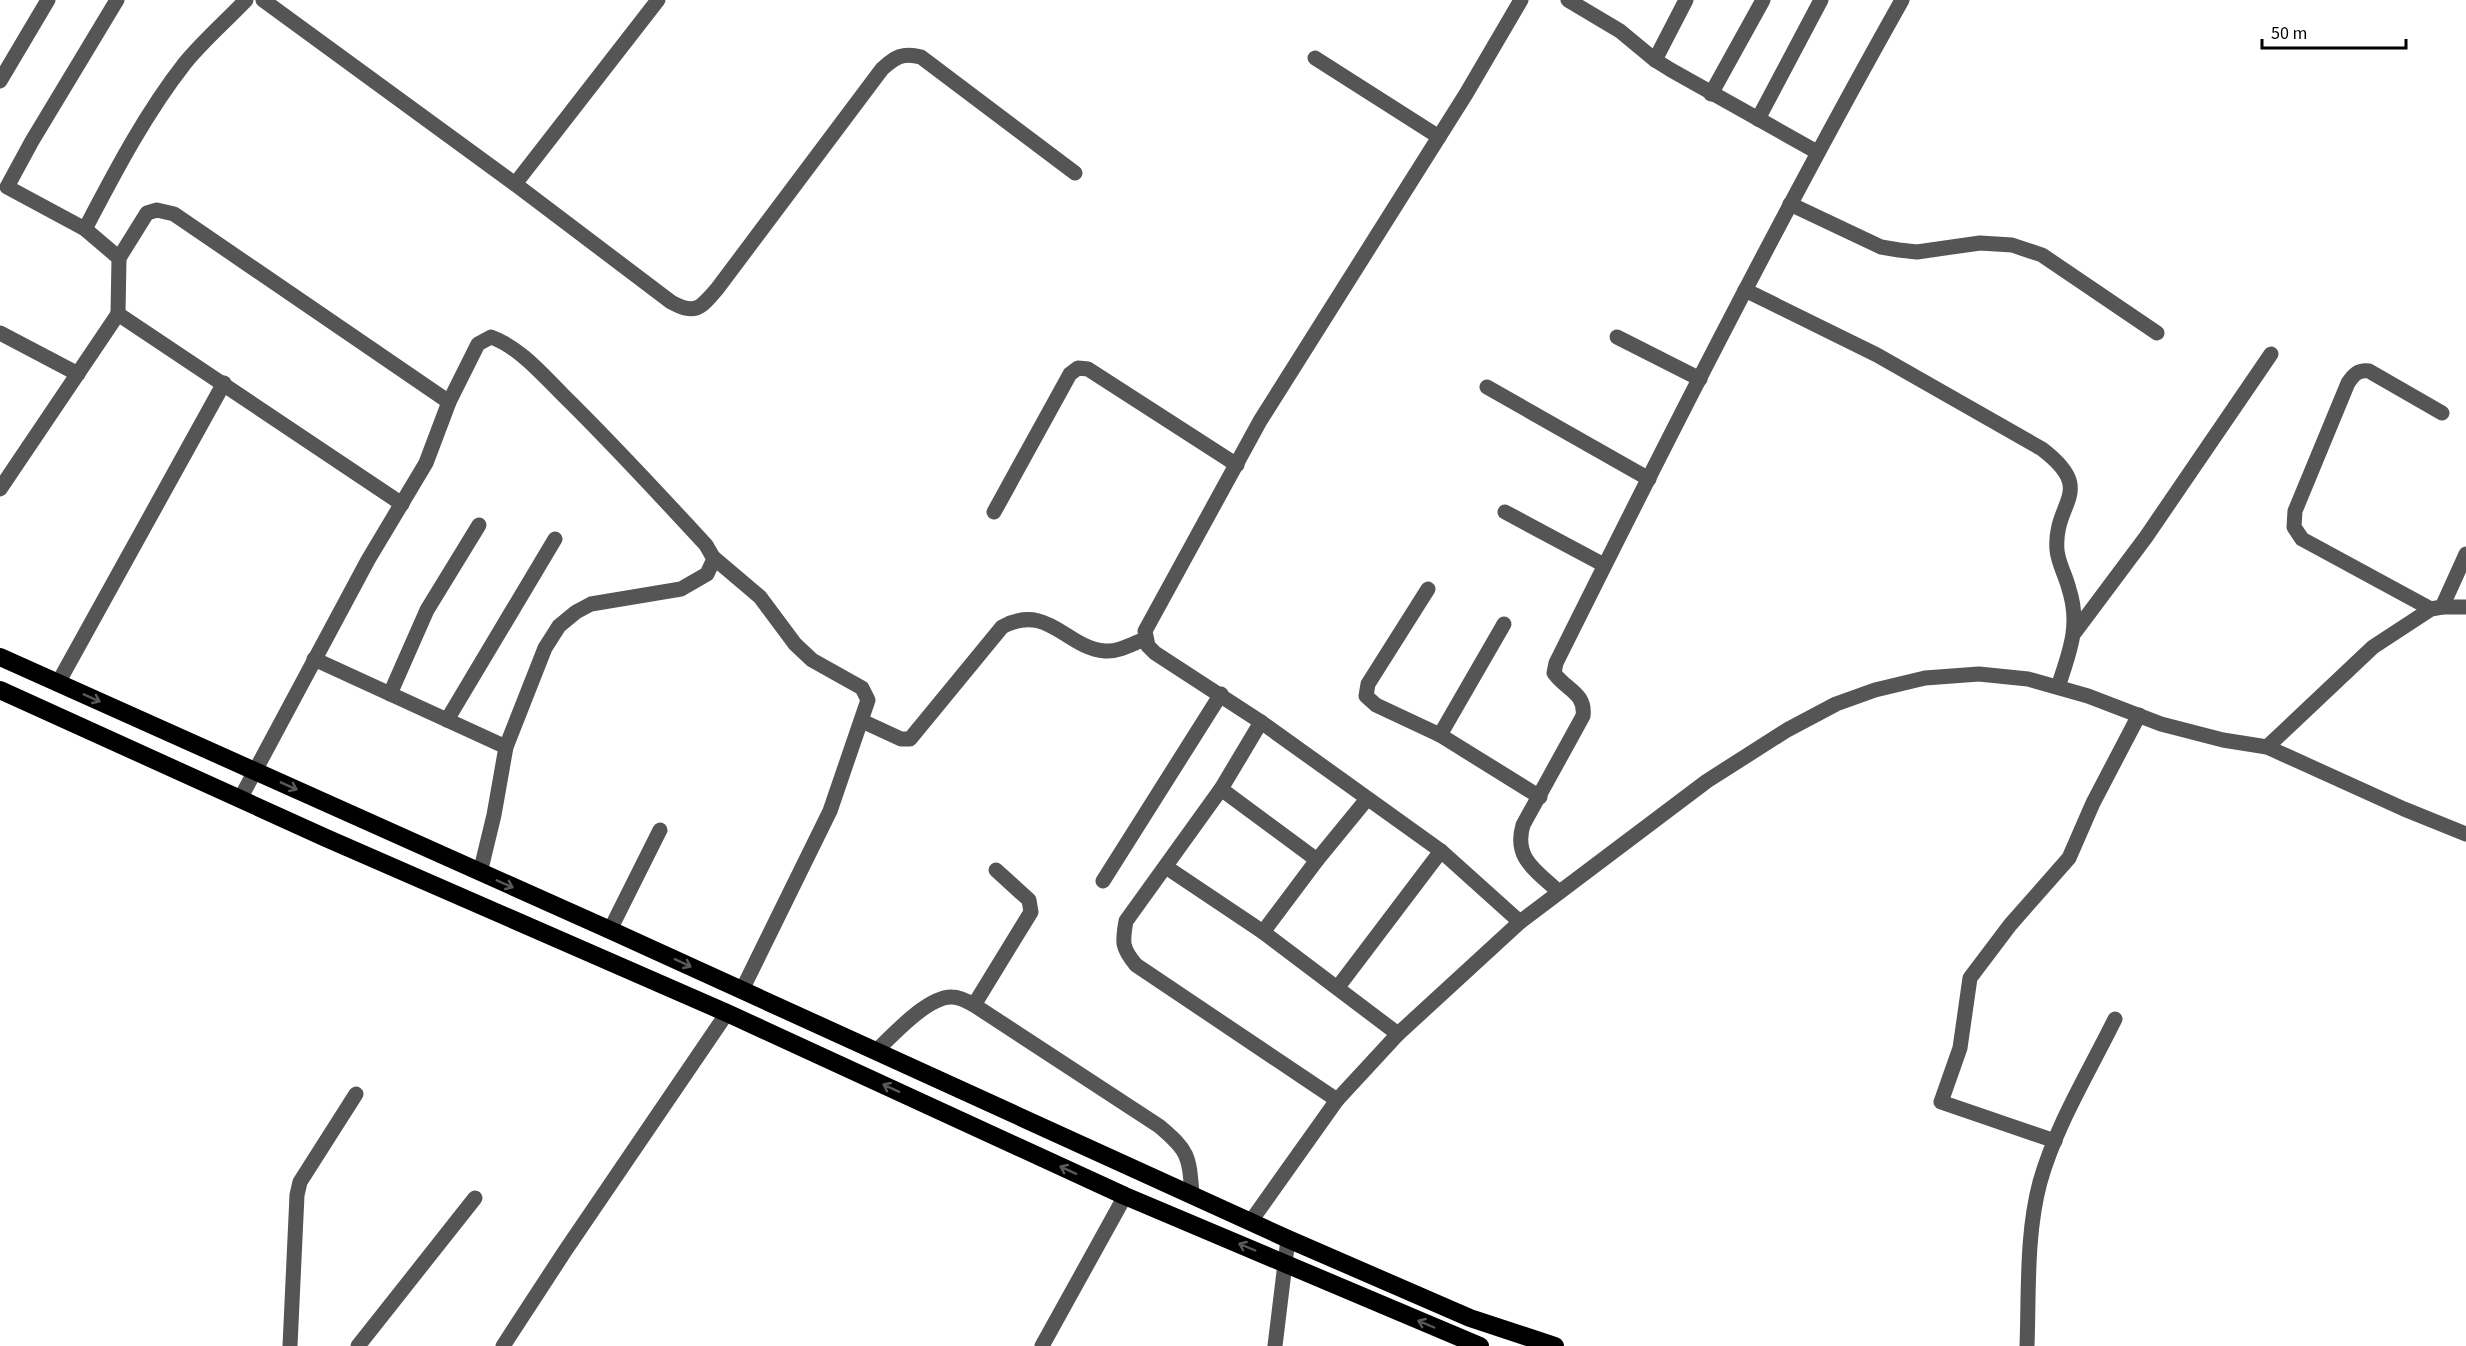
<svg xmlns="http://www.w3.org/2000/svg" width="2466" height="1346" viewBox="0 0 2466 1346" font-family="'Source Sans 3',sans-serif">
	<rect width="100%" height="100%" fill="#fff"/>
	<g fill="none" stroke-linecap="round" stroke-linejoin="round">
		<g stroke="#555" stroke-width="15">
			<path d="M117 0 32 141 7 187 85 229 119 258 118 314"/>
			<path d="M263 0 515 184"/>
			<path d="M658 0 515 184 671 302C695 315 700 309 717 289L882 69C895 57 903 52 921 57L1075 173"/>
			<path d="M1568 0 1620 31 1655 60 1671 70 1817 152"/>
			<path d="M1315 58 1439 137"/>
			<path d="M1655 60 1686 0"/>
			<path d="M0 81 48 0"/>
			<path d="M1711 94 1763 0"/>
			<path d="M1758 119 1821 0"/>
			<path d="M1790 204 1881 247 1899 250 1917 252 1980 243 2012 245 2042 255 2157 333"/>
			<path d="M85 229C115 172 145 114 185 63 203 41 226 21 246 0"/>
			<path d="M119 258 147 213 157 210 174 214 449 402"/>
			<path d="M1745 290 1877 355 2042 449C2098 492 2053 501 2057 550 2058 563 2066 576 2069 589 2081 626 2069 653 2058 687"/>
			<path d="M0 333 78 374"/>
			<path d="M1617 337 1700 379"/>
			<path d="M1487 387 1649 479"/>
			<path d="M0 489 118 314 402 504"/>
			<path d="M994 512 1070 374 1078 368 1088 369 1237 465"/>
			<path d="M1505 512 1604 565"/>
			<path d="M714 558 760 597 795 644 812 660 862 688 868 700 830 811 742 990"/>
			<path d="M1428 589 1368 684 1366 696 1376 705 1440 735 1540 797"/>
			<path d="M2442 607 2466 554"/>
			<path d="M2431 609 2302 539 2294 527 2295 511 2348 383C2354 374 2358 370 2369 371L2442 413"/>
			<path d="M2075 632 2146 537 2271 354"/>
			<path d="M314 659 506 747"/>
			<path d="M58 683 224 383"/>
			<path d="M390 694 427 610 479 525"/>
			<path d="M447 720 555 539"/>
			<path d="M862 721 901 739H910L1002 627C1048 602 1066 648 1105 651 1119 652 1132 644 1145 639"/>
			<path d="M1261 722 1221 789 1126 921C1122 943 1122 948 1136 965L1337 1100"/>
			<path d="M1440 735 1504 624"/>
			<path d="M2267 747 2373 647 2431 609 2442 607H2466"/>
			<path d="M1221 789 1317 860"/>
			<path d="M240 799 368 560 426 463 449 402 478 344 491 337C519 347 542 374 562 394 612 443 659 494 706 545L714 559 707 574 681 589 591 604 576 612 559 626 545 648 506 747 494 815 480 873"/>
			<path d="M1166 867 1263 932 1398 1034"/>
			<path d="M1103 881 1221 694"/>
			<path d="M1559 892C1537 871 1513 859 1523 825L1583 716C1586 693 1566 690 1554 673L1556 663C1667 440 1780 217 1902 0"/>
			<path d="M1520 922 1441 851 1261 722 1155 653 1148 646 1145 631 1260 421 1466 94 1521 0"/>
			<path d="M610 930 660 830"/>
			<path d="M1263 932 1317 860 1367 799"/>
			<path d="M1338 987 1441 851"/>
			<path d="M974 1005 1031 912 1029 900 996 870"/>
			<path d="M876 1051C893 1035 928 996 952 997 959 997 967 1001 974 1005L1159 1126C1189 1151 1189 1156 1192 1194"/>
			<path d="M2055 1141 1941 1102 1960 1048 1970 978 2010 925 2069 858 2093 803 2139 715"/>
			<path d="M1251 1221 1337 1100 1398 1034 1520 922 1707 781 1787 730 1836 704 1875 690 1925 678 1979 674 2028 679 2088 696 2161 724 2223 740 2267 747 2404 809 2466 834"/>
			<path d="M290 1346 297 1195 300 1182 356 1094"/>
			<path d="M358 1346 475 1198"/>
			<path d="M503 1346 565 1251 727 1013"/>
			<path d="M1042 1346 1125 1196"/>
			<path d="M1275 1346 1288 1239"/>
			<path d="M2027 1346C2029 1292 2026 1234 2040 1182 2056 1125 2089 1072 2115 1019"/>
		</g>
		<g stroke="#000" stroke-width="18">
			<path d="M0 657 610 930 1288 1239 1470 1318 1555 1346"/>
			<path d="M0 690 326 838 727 1013 1125 1196 1480 1346"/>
		</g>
	</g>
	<defs><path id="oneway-shaft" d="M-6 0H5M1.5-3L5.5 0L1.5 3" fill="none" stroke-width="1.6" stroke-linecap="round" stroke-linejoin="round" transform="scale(1.5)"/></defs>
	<g stroke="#595959">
		<use href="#oneway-shaft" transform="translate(92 698) rotate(24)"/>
		<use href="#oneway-shaft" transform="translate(289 786) rotate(24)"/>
		<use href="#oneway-shaft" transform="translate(505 884) rotate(24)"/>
		<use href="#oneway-shaft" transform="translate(683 963) rotate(25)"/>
		<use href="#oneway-shaft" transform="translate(891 1088) rotate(-155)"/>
		<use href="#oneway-shaft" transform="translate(1068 1170) rotate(-155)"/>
		<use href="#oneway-shaft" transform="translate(1247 1247) rotate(-157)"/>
		<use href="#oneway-shaft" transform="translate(1426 1324) rotate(-157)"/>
	</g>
	<path d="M2262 39v9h144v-9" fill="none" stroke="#000000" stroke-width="3"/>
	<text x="2271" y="39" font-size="18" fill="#000000" stroke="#ffffff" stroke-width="4.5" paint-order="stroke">50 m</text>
</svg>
